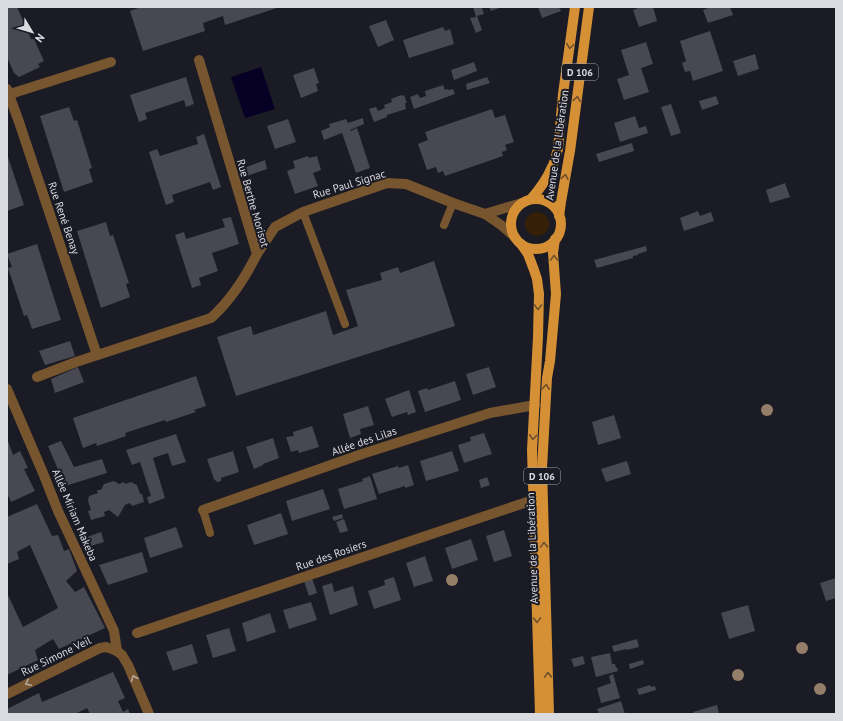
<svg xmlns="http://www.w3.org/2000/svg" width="843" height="721" viewBox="0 0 843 721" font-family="'PT Sans',sans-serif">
	<rect width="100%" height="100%" fill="#1a1b24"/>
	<circle fill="#352006" cx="537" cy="224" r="12"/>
	<path fill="#070025" d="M261 67 275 109 245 118 231 77Z"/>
	<g fill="#474852">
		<path d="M7 7H17L31 39H34L44 61 38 64 40 67 19 77 14 73 7 57Z"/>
		<path d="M138 7H280L225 25 223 16 203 23 205 31 143 51 130 11 138 8Z"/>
		<path d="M473 7H485L482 8 484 14 477 16 482 30 476 33 470 18 476 17Z"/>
		<path d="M489 7H502L491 11Z"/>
		<path d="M538 7H559L561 11 542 18Z"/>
		<path d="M641 7H653L657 21 639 27 633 10Z"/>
		<path d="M710 7H730L733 15 708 23 703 10Z"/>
		<path d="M386 20 394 40 378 47 369 26Z"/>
		<path d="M443 27 445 31 450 29 454 44 409 58 403 40Z"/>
		<path d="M710 31 723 71 693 81 690 71 685 72 682 63 686 61 680 41Z"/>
		<path d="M646 42 653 64 641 68 649 92 624 100 617 79 629 75 621 50Z"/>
		<path d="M755 54 759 69 738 76 733 61Z"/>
		<path d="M474 62 477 71 454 80 451 70Z"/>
		<path d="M314 68 319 83 316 84 318 91 301 98 293 75Z"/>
		<path d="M186 77 194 104 186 107 184 100 145 113 147 119 139 122 130 95Z"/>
		<path d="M487 77 490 83 467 90 466 84Z"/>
		<path d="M443 85 445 90 447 89 448 90 453 89 455 94 414 109 410 97 418 94 420 98 426 96 425 91Z"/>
		<path d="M401 95V96L404 95 407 103H405L406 109 387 115V117L374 122 369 109 376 107 378 111 385 108 384 105 392 102 391 99Z"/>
		<path d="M716 96 719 104 702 110 699 101Z"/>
		<path d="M671 104 681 133 671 136 661 107Z"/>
		<path d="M69 107 74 121 77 120 92 168 89 169 93 182 64 192 40 116Z"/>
		<path d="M492 109 495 118 505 115 514 142 505 145 507 150 502 152 503 156 445 176 443 171 438 173 436 167 427 170 418 144 428 140 425 132Z"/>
		<path d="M635 116 639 128 646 126 648 133 620 142 614 123Z"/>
		<path d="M363 118 364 124 350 130 351 131 357 128 370 168 356 173 342 133 324 140 321 131 330 127 329 124 346 119 348 123Z"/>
		<path d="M288 119 296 142 275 149 267 126Z"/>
		<path d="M204 134 221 187 213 190 210 182 172 195 174 202 166 205 149 152 157 149 160 156 198 144 196 137Z"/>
		<path d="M632 143 634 151 599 162 596 154Z"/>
		<path d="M7 154 24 205 7 211Z"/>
		<path d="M308 156 309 158 317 156 321 170 313 173 318 186 295 194 287 171 295 168 293 161Z"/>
		<path d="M265 160 267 169 247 176 244 168Z"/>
		<path d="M785 183 790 197 770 203 766 190Z"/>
		<path d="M698 211 700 216 711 212 714 221 684 231 680 218Z"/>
		<path d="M231 217 239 244 212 253 218 271 199 278 201 285 192 288 175 235 184 232 186 239 225 227 222 219Z"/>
		<path d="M106 222 110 236 113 235 129 283 126 284 130 297 101 308 77 231Z"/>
		<path d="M37 244 61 320 32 329 27 315 24 316 8 268 12 267 7 254Z"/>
		<path d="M646 246 647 251 638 254V255L633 256V258L597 268 594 260Z"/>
		<path d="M434 261 455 326 236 396 217 337 251 326 253 335 326 311 333 335 358 326 346 290 382 280 380 273 398 267 400 273Z"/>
		<path d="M70 341 75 356 45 365 39 351Z"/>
		<path d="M78 367 84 382 55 393 51 379Z"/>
		<path d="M489 367 496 387 473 395 466 374Z"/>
		<path d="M196 376 206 406 194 410 196 412 166 422 165 420 125 433 126 436 97 446 96 443 83 448 73 418Z"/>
		<path d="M455 381 461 400 425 412 418 391 427 388 428 390Z"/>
		<path d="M409 390 416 412 408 415 407 412 392 417 385 399Z"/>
		<path d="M368 406 374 425 360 429 361 434 350 438 343 414Z"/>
		<path d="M614 415 621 438 598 445 592 422Z"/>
		<path d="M312 426 319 447 299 453 298 450 291 452 286 437 294 436 293 432Z"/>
		<path d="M484 433 492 454 464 463 458 445 471 441 470 437Z"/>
		<path d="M176 434 186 462 172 466 168 453 153 458 165 498 149 504 147 497 151 496 140 462 132 465 126 450Z"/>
		<path d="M7 438 13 455 20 451 28 468 24 469 35 491 11 502 7 493Z"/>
		<path d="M273 438 279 458 263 464V465L254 469 246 447Z"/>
		<path d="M61 441 74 467 102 459 107 473 65 486 48 446Z"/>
		<path d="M233 451 239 472 221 478V481L217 482 214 479 207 459Z"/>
		<path d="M452 451 459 471 426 481 420 461Z"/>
		<path d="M627 461 631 474 606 482 601 469Z"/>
		<path d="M408 465 414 485 405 488V486L379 494 372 474 398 466 399 468Z"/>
		<path d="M370 476 377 499 344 509 338 489 363 481 362 479Z"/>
		<path d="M487 477 490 485 481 488 479 480Z"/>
		<path d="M114 481 119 484 124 482 125 484 131 482 137 485 140 494H142L144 502 132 506 130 503 125 505 118 517 109 510 104 512 105 516 91 520 88 511 91 510 88 501 89 496 98 493 97 490H101L104 484Z"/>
		<path d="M323 489 330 509 292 521 286 501Z"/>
		<path d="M37 504 52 536 58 535 64 551 69 549 77 571 66 581 75 592 84 587 105 628 59 649 53 639 35 650 38 660 7 675V593L23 627 58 608 30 545 17 552 19 559 7 564V517Z"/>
		<path d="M281 513 288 534 254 545 247 525Z"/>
		<path d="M342 514 343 518 334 521 332 517Z"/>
		<path d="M344 519 348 531 340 533 336 522Z"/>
		<path d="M176 527 183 547 150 558 144 538Z"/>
		<path d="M504 530 512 556 494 562 486 536Z"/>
		<path d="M101 532 104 542 91 546 87 537Z"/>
		<path d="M471 539 478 560 452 569 445 548Z"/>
		<path d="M142 552 148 572 108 585 99 565Z"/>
		<path d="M425 556 433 581 414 587 406 563Z"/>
		<path d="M394 577 401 600 374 609 368 591 385 585 384 580Z"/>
		<path d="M312 578 317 593 309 596 304 581Z"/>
		<path d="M836 578V598L826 601 820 583Z"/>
		<path d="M332 583 334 592 353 586 358 605 330 615 322 586Z"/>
		<path d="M311 602 317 620 289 629 283 610Z"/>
		<path d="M748 605 755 631 729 639 721 613Z"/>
		<path d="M270 613 276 632 247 642 242 623Z"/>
		<path d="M229 628 236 651 213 658 206 635Z"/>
		<path d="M637 639 639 647 627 650 626 649 614 652 612 646Z"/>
		<path d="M192 644 198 663 173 671 166 652Z"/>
		<path d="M610 653 612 664H615L616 668 617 667 618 671 596 677 591 657Z"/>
		<path d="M583 656 585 664 574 667 571 659Z"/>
		<path d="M643 660 644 664 630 669 629 664Z"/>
		<path d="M113 672 125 698 118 701 123 712 128 709 130 714H90L87 708 75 714H7V709L39 693 42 702Z"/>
		<path d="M613 674 620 698 601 703 597 688 611 683 609 676Z"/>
		<path d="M650 685 651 687 655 686 656 690 639 695 637 689Z"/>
		<path d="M621 701 625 714H599L597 709Z"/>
		<path d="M717 705 719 714H693V712Z"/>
	</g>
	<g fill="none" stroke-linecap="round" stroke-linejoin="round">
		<g stroke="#77562f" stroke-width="8">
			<path d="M303 212 345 324"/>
			<path d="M444 225 453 203"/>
			<path d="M203 510 210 533"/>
		</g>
		<g stroke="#77562f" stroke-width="10">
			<path d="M7 89 19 122 97 355"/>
			<path d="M7 95 111 62"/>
			<path d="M485 214 522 203"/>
			<path d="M257 254 275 227 303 212 387 183 406 184 453 203 485 214 501 225 515 237"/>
			<path d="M37 377 76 362 211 318C231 300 245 278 257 254L199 60"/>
			<path d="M7 389 43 473 58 511 114 631 117 651"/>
			<path d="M203 510 362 454 490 413 535 405"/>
			<path d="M137 633 533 500"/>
			<path d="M7 694 100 648 106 647 112 649 117 651 122 655 128 665 149 714"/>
		</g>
		<g stroke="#d59036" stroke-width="10">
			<path d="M531 199C539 190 547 179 552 167 555 162 556 155 558 149L563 94 575 7"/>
			<circle cx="536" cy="224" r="25"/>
			<path d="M559 216 561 202 570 151 589 7"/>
			<path d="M521 244 528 254 534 270 537 279 539 294 538 337 532 450 540 714"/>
			<path d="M549 714 542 468 547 378 550 361 556 294 553 253 555 239"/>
		</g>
	</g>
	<g fill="#947d69">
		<circle cx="767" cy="410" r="6"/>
		<circle cx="452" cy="580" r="6"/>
		<circle cx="802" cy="648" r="6"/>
		<circle cx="738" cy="675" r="6"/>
		<circle cx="820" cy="689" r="6"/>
	</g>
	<defs><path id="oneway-chevron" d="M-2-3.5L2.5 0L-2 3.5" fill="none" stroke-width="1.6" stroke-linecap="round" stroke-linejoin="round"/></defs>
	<g stroke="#6e502c">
		<use href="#oneway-chevron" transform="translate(570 46) rotate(98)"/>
		<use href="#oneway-chevron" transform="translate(577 99) rotate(-83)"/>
		<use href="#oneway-chevron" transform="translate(565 177) rotate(-80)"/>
		<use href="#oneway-chevron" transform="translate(554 258) rotate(-90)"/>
		<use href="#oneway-chevron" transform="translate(538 307) rotate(91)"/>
		<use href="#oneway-chevron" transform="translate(546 387) rotate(-86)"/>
		<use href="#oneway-chevron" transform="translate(533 437) rotate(94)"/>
		<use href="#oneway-chevron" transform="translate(544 545) rotate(-92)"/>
		<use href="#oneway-chevron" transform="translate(537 620) rotate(88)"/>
		<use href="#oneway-chevron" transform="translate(548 675) rotate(-92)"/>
	</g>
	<g stroke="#b2a59a">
		<use href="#oneway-chevron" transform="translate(134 678) rotate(-113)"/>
		<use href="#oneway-chevron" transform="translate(28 683) rotate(154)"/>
	</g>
	<g text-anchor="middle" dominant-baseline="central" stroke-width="4" stroke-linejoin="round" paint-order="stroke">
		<g fill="#1a1b24" stroke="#a0a1a8" stroke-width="1">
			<rect x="562" y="64" width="36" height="16" rx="3"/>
			<rect x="524" y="468" width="36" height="16" rx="3"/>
		</g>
		<g font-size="10" font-weight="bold" fill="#dadae1">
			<text x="580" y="72">D 106</text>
			<text x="542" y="476">D 106</text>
		</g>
		<g font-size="11" fill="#dadae1" stroke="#1a1b24">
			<text transform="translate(557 145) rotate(-82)">Avenue de la Libération</text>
			<text transform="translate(349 184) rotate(-17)">Rue Paul Signac</text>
			<text transform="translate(253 203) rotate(74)">Rue Berthe Morisot</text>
			<text transform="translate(64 218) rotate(71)">Rue René Benay</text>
			<text transform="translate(364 441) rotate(-19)">Allée des Lilas</text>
			<text transform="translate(75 515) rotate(67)">Allée Miriam Makeba</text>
			<text transform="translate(532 548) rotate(-92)">Avenue de la Libération</text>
			<text transform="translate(331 555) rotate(-19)">Rue des Rosiers</text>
			<text transform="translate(56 656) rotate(-26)">Rue Simone Veil</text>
		</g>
	</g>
	<rect width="843" height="721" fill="none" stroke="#dadae1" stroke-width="16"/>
	<g transform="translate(32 32) rotate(128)" stroke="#1a1b24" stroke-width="3" paint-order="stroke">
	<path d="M0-3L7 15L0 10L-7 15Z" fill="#dadae1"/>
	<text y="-6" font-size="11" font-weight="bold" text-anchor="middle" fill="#dadae1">N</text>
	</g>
</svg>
